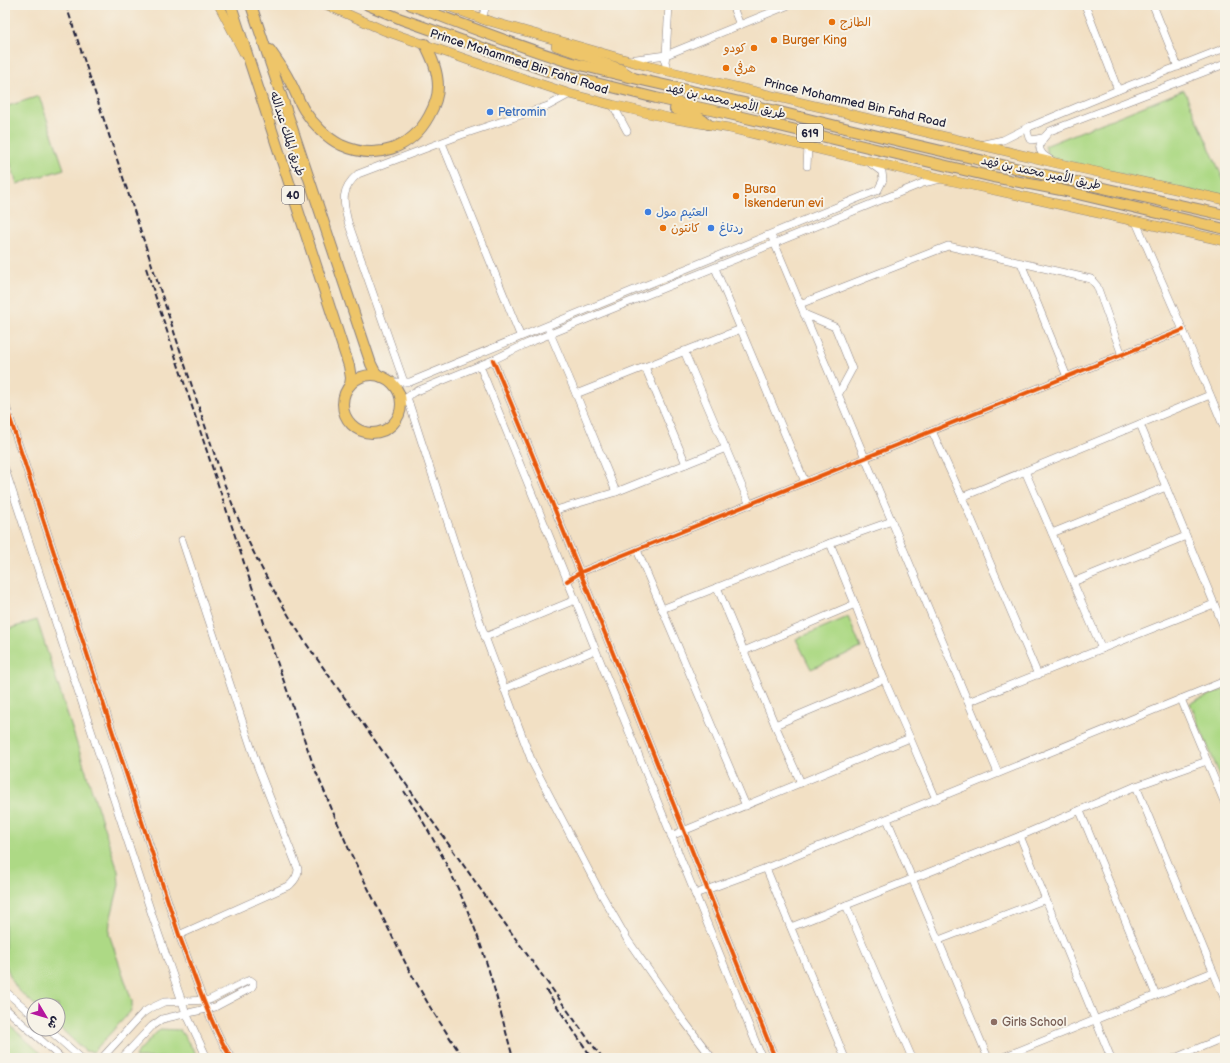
<svg xmlns="http://www.w3.org/2000/svg" width="1230" height="1063" viewBox="0 0 1230 1063" font-family="'Balsamiq Sans','Playpen Sans Arabic',sans-serif">
	<rect width="100%" height="100%" fill="#f7f3e8"/>
	<filter id="ink" filterUnits="userSpaceOnUse"><feTurbulence type="fractalNoise" baseFrequency=".025" numOctaves="2"/><feDisplacementMap in="SourceGraphic" scale="8" xChannelSelector="R" yChannelSelector="G"/><feConvolveMatrix kernelMatrix="1 2 1 2 8 2 1 2 1" color-interpolation-filters="sRGB"/></filter>
	<filter id="wash" filterUnits="userSpaceOnUse"><feTurbulence type="fractalNoise" baseFrequency=".012" numOctaves="4" result="noise"/><feDisplacementMap in="SourceGraphic" scale="16" xChannelSelector="R" yChannelSelector="G"/><feGaussianBlur stdDeviation="0.9" result="paint"/><feColorMatrix in="noise" values="0 0 0 0 0 0 0 0 0 0 0 0 0 0 0 0 0 1.4 0 .05"/><feComposite in="paint" operator="in"/></filter>
	<g filter="url(#wash)">
		<rect width="100%" height="100%" fill="#f2e0c4"/>
		<g fill="#add985" stroke="#687e60">
			<path d="M1184 90 1225 183V199L1049 157 1045 146Z"/>
			<path d="M39 96 64 169 17 184 5 146V107Z"/>
			<path d="M848 617 861 648 811 669 796 639Z"/>
			<path d="M37 620 118 871 119 885 110 921 109 934 132 1001V1007L130 1012 93 1052 85 1051 58 1026V1005H35C16 989 13 986 5 962V630Z"/>
			<path d="M1225 689V788L1190 703Z"/>
			<path d="M5 1021 46 1058H5Z"/>
			<path d="M160 1029 180 1030 199 1058H135L136 1054Z"/>
		</g>
	</g>
	<g filter="url(#ink)">
		<g fill="none" stroke-linecap="round" stroke-linejoin="round">
			<g stroke="#8a8180" stroke-width="8">
				<g id="minor">
					<path d="M669 5 666 55 789 5"/>
					<path d="M732 5 740 25"/>
					<path d="M1085 5 1118 90"/>
					<path d="M1153 5 1178 67"/>
					<path d="M482 19 486 5"/>
					<path d="M629 60 666 55 665 62 669 72"/>
					<path d="M613 105 627 131"/>
					<path d="M1029 127 1027 131 1029 138 1032 140 1042 138"/>
					<path d="M442 143 520 335"/>
					<path d="M984 144 1003 140 1029 127 1118 90 1225 48"/>
					<path d="M1051 160C1034 151 1038 143 1050 131L1225 64"/>
					<path d="M807 166 808 146"/>
					<path d="M1136 222 1183 330 1225 430"/>
					<path d="M771 235 998 773"/>
					<path d="M1021 263 1067 377"/>
					<path d="M715 268 805 482"/>
					<path d="M800 304 948 246 1091 279 1097 286 1122 355"/>
					<path d="M804 314 835 327 852 369 838 395"/>
					<path d="M549 331 576 394 616 492"/>
					<path d="M684 351 750 505"/>
					<path d="M493 360C590 591 681 825 775 1058"/>
					<path d="M480 366 762 1058"/>
					<path d="M645 367 686 464"/>
					<path d="M391 382H410C566 317 723 255 878 190L883 180 882 172 870 163"/>
					<path d="M404 382 348 222C343 202 340 189 358 174L461 135 548 106 570 94"/>
					<path d="M576 394 741 329"/>
					<path d="M407 397 485 637 532 762 599 890 627 939 684 1021 712 1058"/>
					<path d="M5 403 179 935C195 976 208 1020 231 1058"/>
					<path d="M400 408 404 401 412 393 493 360 528 343 923 183 941 179"/>
					<path d="M1140 424 1225 630"/>
					<path d="M932 431 962 497 1038 675"/>
					<path d="M5 469 153 918 186 1013 207 1058"/>
					<path d="M1025 471 1102 649"/>
					<path d="M962 497 1210 395"/>
					<path d="M556 510 616 492 726 448"/>
					<path d="M1052 533 1166 487"/>
					<path d="M830 543 855 604 884 679 910 738 936 799"/>
					<path d="M637 550 746 806"/>
					<path d="M567 581 581 572 1183 330"/>
					<path d="M1073 582 1186 536"/>
					<path d="M717 587 775 725 801 783"/>
					<path d="M662 609 830 543 892 521"/>
					<path d="M485 637 575 600"/>
					<path d="M744 651 855 604"/>
					<path d="M504 689 595 650"/>
					<path d="M1181 699 1225 804"/>
					<path d="M968 702 1214 604"/>
					<path d="M775 725 884 679"/>
					<path d="M1136 786 1225 1000"/>
					<path d="M1080 811 1156 995"/>
					<path d="M887 819 988 1058"/>
					<path d="M671 836 910 738"/>
					<path d="M1020 836 1111 1058"/>
					<path d="M766 868 845 1058"/>
					<path d="M695 894 766 868 1225 681"/>
					<path d="M846 905 912 1058"/>
					<path d="M791 927 1020 836 1136 786 1207 761"/>
					<path d="M179 935 290 885C295 880 298 876 298 869L257 765 182 540"/>
					<path d="M939 940 1046 899"/>
					<path d="M5 991 34 1016"/>
					<path d="M5 1008 61 1058"/>
					<path d="M48 1029 81 1058"/>
					<path d="M102 1058 143 1013 149 1009 164 1002 209 1000 247 981 250 980 253 982V985L251 988 215 1007 162 1019 152 1026 122 1058"/>
					<path d="M1001 1058 1213 972"/>
					<path d="M1175 1058 1225 1037"/>
				</g>
			</g>
			<g stroke="#8a8180" stroke-width="10">
				<g id="major">
					<path d="M219 5 244 53"/>
					<path d="M327 5 383 30 474 62 570 94 613 105 669 118 729 128 944 179 1225 241"/>
					<path d="M445 5 488 21"/>
					<path d="M482 19 651 67 1056 163 1225 200"/>
					<path d="M556 46 619 68 633 77"/>
				</g>
			</g>
			<g stroke="#8a8180" stroke-width="12">
				<g id="highway">
					<path d="M231 5 349 366 351 378 350 385"/>
					<path d="M251 5 371 364 375 372 381 377"/>
					<path d="M368 5 401 19 548 71 656 98 738 116 993 177 1061 190 1225 229"/>
					<path d="M411 5C462 24 514 45 566 61 630 79 695 91 760 107 914 146 1070 181 1225 215"/>
					<path d="M270 50C276 59 283 68 288 78 294 88 298 100 304 110 313 124 327 138 341 145 376 161 411 149 429 116 434 107 438 98 438 87 438 71 432 58 425 44"/>
					<path d="M675 109 697 116 708 124"/>
					<circle cx="372" cy="404" r="29"/>
				</g>
			</g>
			<use href="#minor" stroke="#fff" stroke-width="7"/>
			<use href="#major" stroke="#eec569" stroke-width="9"/>
			<use href="#highway" stroke="#eec569" stroke-width="10"/>
			<g stroke="#22223b" stroke-width="2" stroke-dasharray="6 3" stroke-linecap="butt">
				<path d="M66 5 224 483C231 500 237 517 245 534 262 572 283 607 305 642L518 942 602 1058"/>
				<path d="M146 268 275 656 314 767 350 852 408 968 430 1007 463 1058"/>
				<path d="M404 791C428 828 449 866 466 907 487 955 499 1007 513 1058"/>
				<path d="M546 990 592 1058"/>
			</g>
			<g stroke="#f7f3e8" stroke-width="6">
				<g id="cycleway">
					<path d="M493 360C590 591 681 825 775 1058"/>
					<path d="M5 403 179 935C195 976 208 1020 231 1058"/>
					<path d="M567 581 581 572 1183 330"/>
				</g>
			</g>
			<use href="#cycleway" stroke="#e8590c" stroke-width="4"/>
		</g>
	</g>
	<g fill="#e8710a" stroke="#f7f3e8" stroke-width="1.5">
		<circle cx="832" cy="22" r="4"/>
		<circle cx="774" cy="40" r="4"/>
		<circle cx="754" cy="48" r="4"/>
		<circle cx="726" cy="68" r="4"/>
		<circle cx="736" cy="196" r="4"/>
		<circle cx="663" cy="228" r="4"/>
	</g>
	<g fill="#3f7fe0" stroke="#f7f3e8" stroke-width="1.5">
		<circle cx="490" cy="112" r="4"/>
		<circle cx="648" cy="212" r="4"/>
		<circle cx="711" cy="228" r="4"/>
	</g>
	<circle fill="#8d6e63" stroke="#f7f3e8" stroke-width="1.5" cx="994" cy="1022" r="4"/>
	<g text-anchor="middle" dominant-baseline="central" stroke-width="4" stroke-linejoin="round" paint-order="stroke">
		<g fill="#f7f3e8" stroke="#62616f" stroke-width="1">
			<rect x="797" y="124" width="26" height="18" rx="3"/>
			<rect x="282" y="186" width="22" height="18" rx="3"/>
		</g>
		<g font-size="11" font-weight="bold" fill="#22223b">
			<text x="810" y="133">619</text>
			<text x="293" y="195">40</text>
		</g>
		<g font-size="12" fill="#c56008" stroke="#f7f3e8" text-anchor="start">
			<text x="840" y="22">الطازج</text>
			<text x="782" y="40">Burger King</text>
			<text x="746" y="48" text-anchor="end">كودو</text>
			<text x="734" y="68">هرفي</text>
			<text x="744" y="189">Bursa<tspan x="744" dy="14">İskenderun evi</tspan></text>
			<text x="671" y="228">كانتون</text>
		</g>
		<g font-size="12" fill="#22223b" stroke="#f7f3e8">
			<text transform="translate(519 62) rotate(18)">Prince Mohammed Bin Fahd Road</text>
			<text transform="translate(726 101) rotate(13)">طريق الأمير محمد بن فهد</text>
			<text transform="translate(855 103) rotate(13)">Prince Mohammed Bin Fahd Road</text>
			<text transform="translate(287 134) rotate(72)">طريق الملك عبدالله</text>
			<text transform="translate(1041 173) rotate(12)">طريق الأمير محمد بن فهد</text>
		</g>
		<g font-size="12" fill="#366cbe" stroke="#f7f3e8" text-anchor="start">
			<text x="498" y="112">Petromin</text>
			<text x="656" y="212">العثيم مول</text>
			<text x="719" y="228">ردتاغ</text>
		</g>
		<g font-size="12" fill="#785e54" stroke="#f7f3e8" text-anchor="start">
			<text x="1002" y="1022">Girls School</text>
		</g>
	</g>
	<rect width="1230" height="1063" fill="none" stroke="#f7f3e8" stroke-width="20"/>
	<g transform="translate(46 1017) rotate(128)"><circle r="19" fill="#f7f3e8" stroke="#a29fa3"/>
	<path d="M0-3L7 15L0 10L-7 15Z" fill="#b5179e"/>
	<text y="-6" font-size="11" font-weight="bold" text-anchor="middle" fill="#22223b">ش</text>
	</g>
</svg>
